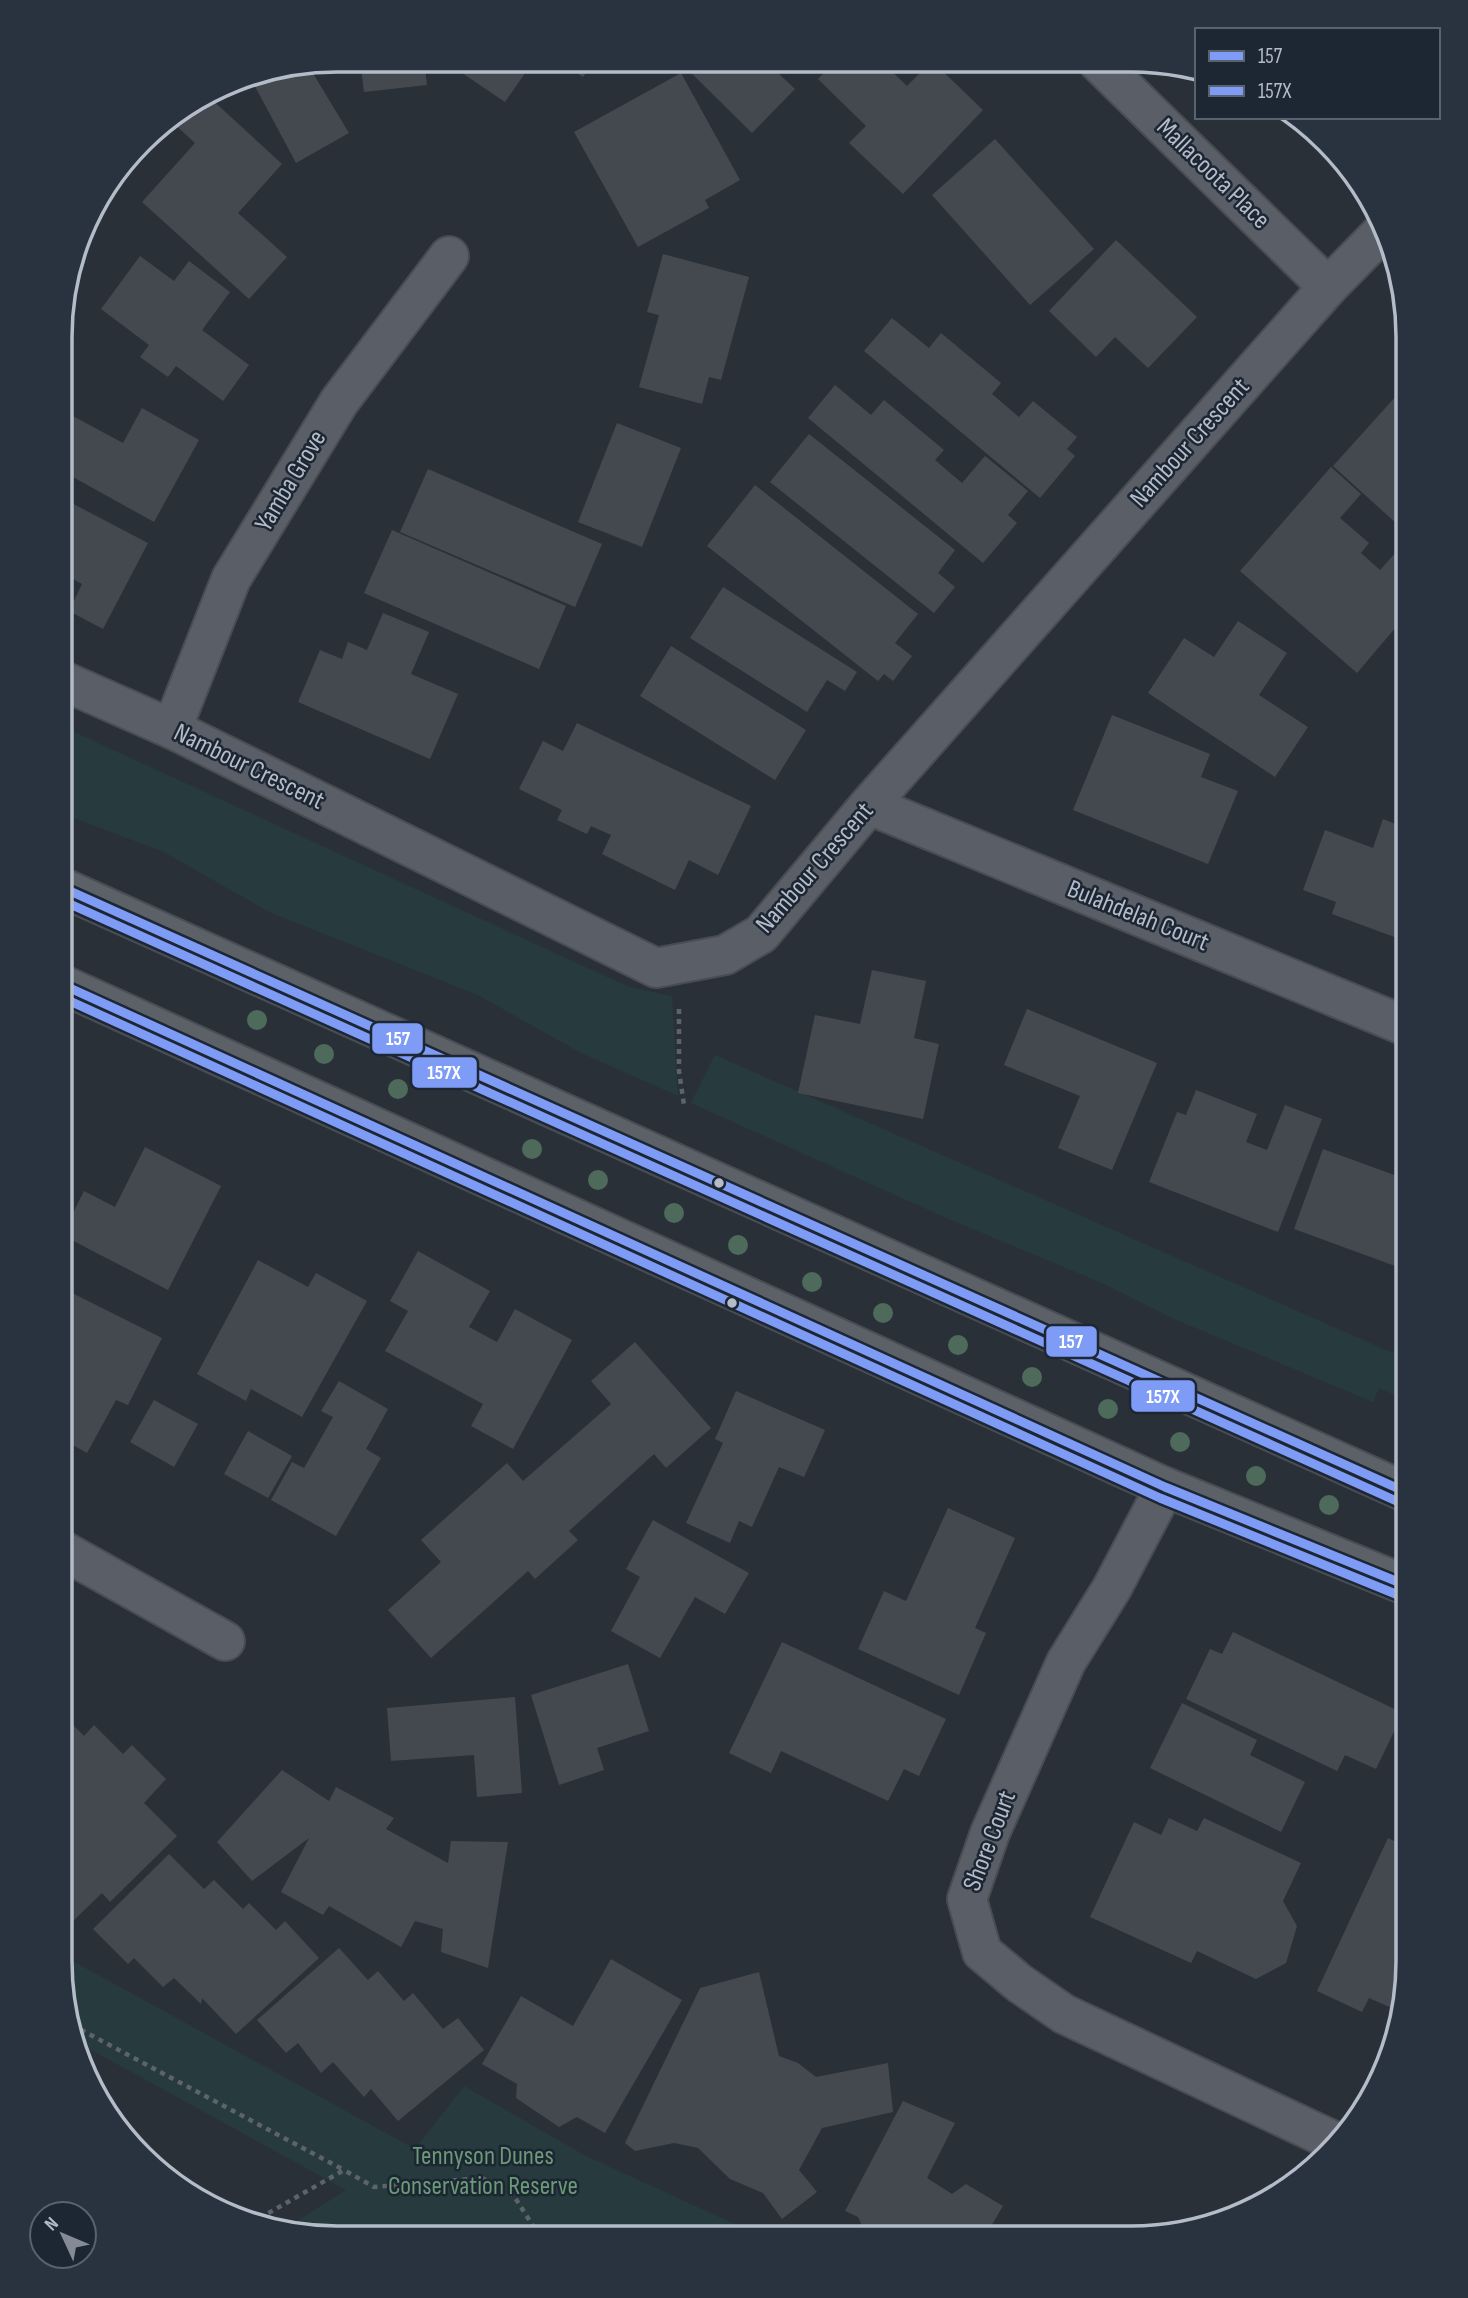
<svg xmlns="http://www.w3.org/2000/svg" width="1468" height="2298" viewBox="0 0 1468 2298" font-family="'Sofia Sans Condensed',sans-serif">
	<rect width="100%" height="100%" fill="#2a3038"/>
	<g fill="#273a3e">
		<path d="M61 726 629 987 672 996 678 1096 581 1053 478 995 269 912 164 852 61 813Z"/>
		<path d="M715 1055 1393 1353 1408 1316V1401L1379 1388 1373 1402 1174 1319 1102 1283 944 1217 691 1103Z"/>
		<path d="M60 1954 415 2149 464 2086 584 2155 763 2237 301 2236 281 2231 346 2190 75 2041Z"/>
	</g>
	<g fill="#444950">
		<path d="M360 60H424L427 85 364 92Z"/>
		<path d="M471 60H534L505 102 462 73Z"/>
		<path d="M558 60H595L583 77Z"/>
		<path d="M678 60 786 61 776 71 795 89 752 133Z"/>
		<path d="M835 61H881L907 86 932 61 983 110 903 194 849 143 866 126 818 79Z"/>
		<path d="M308 65 349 133 296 163 250 77Z"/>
		<path d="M681 73 740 180 705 200 709 208 638 247 574 132Z"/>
		<path d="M207 95 282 164 238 213 287 257 249 299 142 202 195 143 169 119Z"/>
		<path d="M995 139 1094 249 1030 305 932 195Z"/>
		<path d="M1116 240 1197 317 1148 368 1115 337 1096 357 1049 311Z"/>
		<path d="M663 254 749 277 721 380 709 377 702 404 639 387 659 315 647 312Z"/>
		<path d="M140 256 174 281 189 261 230 292 202 330 249 365 223 401 176 366 168 377 140 357 149 345 101 309Z"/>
		<path d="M892 318 929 348 941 333 1001 383 992 394 1019 417 1033 401 1077 437 1067 449 1075 456 1040 498 864 351Z"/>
		<path d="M835 385 871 415 884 400 944 450 935 460 962 483 985 456 1028 491 1008 515 1017 523 983 563 808 418Z"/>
		<path d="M1406 385 1408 387V534L1333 466Z"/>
		<path d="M142 408 199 440 154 522 62 471V432L71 415 123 443Z"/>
		<path d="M617 423 681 448 642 547 578 522Z"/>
		<path d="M809 434 955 550 938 573 955 587 934 613 770 482Z"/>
		<path d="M1331 467 1361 494 1340 518 1369 543 1361 553 1380 570 1396 552 1408 563V613L1357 673 1240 571Z"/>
		<path d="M428 469 602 544 575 607 400 532Z"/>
		<path d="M755 485 918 614 895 643 912 656 893 681 884 674 878 681 707 546Z"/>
		<path d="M62 498 148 543 103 629 69 611 82 584 69 577 61 591Z"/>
		<path d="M392 530 566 606 539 669 364 593Z"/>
		<path d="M723 587 857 672 845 691 827 680 807 712 690 638Z"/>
		<path d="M383 613 429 632 411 674 458 694 430 759 298 702 320 650 342 659 348 642 367 650Z"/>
		<path d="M1238 621 1287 653 1259 695 1308 727 1275 777 1148 693 1184 638 1214 657Z"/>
		<path d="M671 646 806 730 775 780 640 696Z"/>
		<path d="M1112 715 1210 754 1201 777 1238 791 1208 864 1073 810Z"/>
		<path d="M577 723 751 806 718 875 689 860 675 890 602 854 611 835 591 826 587 834 557 820 562 810 519 789 543 741 563 751Z"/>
		<path d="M1383 819 1408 829V942L1332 914 1336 902 1303 890 1325 830 1373 848Z"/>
		<path d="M872 970 926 981 914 1038 939 1044 923 1119 798 1093 815 1015 860 1024Z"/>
		<path d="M1027 1009 1157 1063 1112 1170 1058 1148 1080 1096 1004 1065Z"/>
		<path d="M1196 1090 1257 1114 1246 1142 1267 1150 1285 1105 1322 1119 1278 1232 1149 1182 1177 1112 1186 1115Z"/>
		<path d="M145 1147 221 1186 168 1290 62 1235 84 1191 115 1207Z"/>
		<path d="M1323 1149 1408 1180 1406 1270 1294 1229Z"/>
		<path d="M418 1251 490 1291 469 1327 497 1342 515 1309 572 1340 513 1449 471 1426 483 1404 385 1351 408 1311 390 1301Z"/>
		<path d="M258 1260 308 1287 316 1273 367 1301 302 1417 251 1389 246 1401 197 1374Z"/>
		<path d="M60 1287 162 1338 128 1405 116 1400 87 1453 60 1438Z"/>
		<path d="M635 1342 711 1428 666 1468 654 1454 569 1531 578 1540 535 1579 528 1571 431 1658 388 1610 441 1562 421 1540 507 1463 523 1481 611 1404 591 1381Z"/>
		<path d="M339 1381 388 1409 366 1449 381 1458 336 1536 271 1500 292 1462 304 1468 333 1417 321 1411Z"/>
		<path d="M736 1391 825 1430 804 1477 779 1467 752 1527 739 1521 730 1543 686 1523 723 1443 715 1439Z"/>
		<path d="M154 1400 198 1424 174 1467 130 1442Z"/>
		<path d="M248 1431 292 1456 268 1498 224 1474Z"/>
		<path d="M948 1508 1015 1538 975 1628 986 1633 959 1695 858 1649 884 1591 906 1601Z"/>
		<path d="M653 1520 749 1573 725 1614 695 1597 660 1658 611 1631 640 1577 626 1569Z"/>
		<path d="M1233 1632 1403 1713 1376 1769 1345 1755 1337 1771 1186 1699 1210 1649 1222 1654Z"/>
		<path d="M782 1642 946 1719 919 1776 904 1769 888 1801 781 1751 771 1773 729 1753Z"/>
		<path d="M628 1664 649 1731 597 1748 604 1770 559 1785 531 1695Z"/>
		<path d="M515 1697 522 1793 477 1797 474 1755 391 1761 387 1708Z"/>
		<path d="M1182 1703 1257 1740 1250 1755 1305 1782 1281 1832 1150 1768Z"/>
		<path d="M60 1712 84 1736 94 1725 123 1754 132 1745 166 1779 144 1803 177 1836 110 1902 102 1893 71 1923 60 1910Z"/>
		<path d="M282 1770 329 1801 336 1787 394 1818 386 1829 448 1863 451 1841 508 1842 488 1968 441 1952 443 1929 415 1921 401 1947 329 1906 323 1915 281 1892 309 1838 252 1881 217 1842Z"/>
		<path d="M1169 1818 1197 1831 1204 1818 1301 1863 1283 1901 1297 1926 1286 1963 1256 1979 1197 1951 1191 1963 1090 1917 1134 1822 1161 1835Z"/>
		<path d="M1388 1838 1408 1848V1980L1401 2012 1369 1998 1362 2012 1317 1991Z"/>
		<path d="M169 1854 204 1889 214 1880 243 1909 249 1903 276 1930 285 1921 319 1958 236 2034 202 1998 201 2004 174 1978 163 1987 134 1958 128 1964 93 1929Z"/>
		<path d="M339 1948 368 1980 378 1971 404 2001 413 1993 443 2029 458 2018 484 2050 398 2121 371 2089 364 2097 333 2062 321 2073 298 2043 286 2053 257 2020Z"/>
		<path d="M611 1959 682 2000 605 2133 577 2117 559 2127 516 2098 517 2084 482 2064 521 1996 573 2026Z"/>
		<path d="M759 1972 779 2056 798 2063 816 2077 888 2063 893 2112 822 2128 799 2170 817 2192 782 2219 763 2193 730 2179 698 2148 674 2143 635 2151 625 2143 700 1988Z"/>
		<path d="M903 2101 955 2123 927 2178 952 2194 966 2184 1003 2206 984 2238H868L858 2217 845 2211Z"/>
		<path d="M1217 2212 1230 2219 1212 2222Z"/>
		<path d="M1016 2225 1042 2238H1010Z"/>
	</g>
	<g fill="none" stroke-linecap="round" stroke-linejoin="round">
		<g stroke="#484c53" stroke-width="42">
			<g id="minor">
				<path d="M1098 62 1328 287"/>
				<path d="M61 680 172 729 656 968 725 955 761 934 869 805 1328 287 1386 228"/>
				<path d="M172 729 231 579 339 402 449 256"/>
				<path d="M869 805 1408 1027"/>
				<path d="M1165 1487 1112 1588 1066 1662 990 1833 967 1899 982 1952 1019 1983 1064 2014 1336 2142"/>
				<path d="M60 1549 225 1641"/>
			</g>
		</g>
		<g stroke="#484c55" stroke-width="42">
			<g id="major">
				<path d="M61 887 1408 1493"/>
				<path d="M61 984 1165 1487 1408 1586"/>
			</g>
		</g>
		<g stroke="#5d636a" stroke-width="4.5" stroke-dasharray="5 5" stroke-linecap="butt">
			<path d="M679 1009V1071L684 1105"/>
			<path d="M72 2025 344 2170"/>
			<path d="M251 2223 344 2170 374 2187 482 2178 514 2196 540 2237"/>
		</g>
		<use href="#minor" stroke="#5a5e66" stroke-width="38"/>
		<use href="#major" stroke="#5c6168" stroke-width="38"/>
		<g stroke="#1d2633" stroke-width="14">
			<g id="bus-1">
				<path d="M61 887 1408 1493"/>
				<path d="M61 984 1165 1487 1408 1586"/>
			</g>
		</g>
		<g stroke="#1d2633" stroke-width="14">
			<g id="bus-2">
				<path d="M61 900 1403 1504"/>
				<path d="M61 997 1160 1498 1403 1597"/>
			</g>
		</g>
		<use href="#bus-1" stroke="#7e9cf6" stroke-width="9"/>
		<use href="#bus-2" stroke="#7e9cf6" stroke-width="9"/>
	</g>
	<g fill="#4e6a5a">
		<circle cx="257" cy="1020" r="10"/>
		<circle cx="324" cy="1054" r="10"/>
		<circle cx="398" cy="1089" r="10"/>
		<circle cx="532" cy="1149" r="10"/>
		<circle cx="598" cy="1180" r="10"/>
		<circle cx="674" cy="1213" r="10"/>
		<circle cx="738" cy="1245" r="10"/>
		<circle cx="812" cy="1282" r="10"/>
		<circle cx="883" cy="1313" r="10"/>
		<circle cx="958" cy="1345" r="10"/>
		<circle cx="1032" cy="1377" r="10"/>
		<circle cx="1108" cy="1409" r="10"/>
		<circle cx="1180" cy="1442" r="10"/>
		<circle cx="1256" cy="1476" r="10"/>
		<circle cx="1329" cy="1505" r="10"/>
	</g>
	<g fill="#b4bcc9" stroke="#1d2633" stroke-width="2.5">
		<circle cx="719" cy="1183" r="6"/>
		<circle cx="732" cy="1303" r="6"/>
	</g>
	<g text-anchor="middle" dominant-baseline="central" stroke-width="5" stroke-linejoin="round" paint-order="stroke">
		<g font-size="26" fill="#b4bcc9" stroke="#1d2633">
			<text transform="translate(1213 174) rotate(44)">Mallacoota Place</text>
			<text transform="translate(1190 443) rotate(-48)">Nambour Crescent</text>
			<text transform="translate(291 481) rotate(-59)">Yamba Grove</text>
			<text transform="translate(249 767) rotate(26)">Nambour Crescent</text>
			<text transform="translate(815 868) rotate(-49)">Nambour Crescent</text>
			<text transform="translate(1138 916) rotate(22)">Bulahdelah Court</text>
			<text transform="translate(990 1841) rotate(-69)">Shore Court</text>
		</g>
		<g font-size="26" fill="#6b9a76" stroke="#1d2633">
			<text x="483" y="2156">Tennyson Dunes<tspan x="483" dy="30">Conservation Reserve</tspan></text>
		</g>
	</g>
	<path d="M0 0H1468V2298H0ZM337 72H1131A265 265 0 0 1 1396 337V1961A265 265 0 0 1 1131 2226H337A265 265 0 0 1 72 1961V337A265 265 0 0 1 337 72Z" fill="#29323f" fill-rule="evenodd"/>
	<path fill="none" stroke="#b4bcc9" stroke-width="3.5" d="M337 72H1131A265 265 0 0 1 1396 337V1961A265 265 0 0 1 1131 2226H337A265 265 0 0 1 72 1961V337A265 265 0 0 1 337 72Z"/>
	<g stroke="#1d2633" stroke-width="2.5">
		<rect x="371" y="1022" width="53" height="33" rx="7" fill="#7e9cf6"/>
		<rect x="411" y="1056" width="67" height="33" rx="7" fill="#7e9cf6"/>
		<rect x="1045" y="1325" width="53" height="33" rx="7" fill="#7e9cf6"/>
		<rect x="1130" y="1379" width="66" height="34" rx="7" fill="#7e9cf6"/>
	</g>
	<g font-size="19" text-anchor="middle" font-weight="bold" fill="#fff">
		<text x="398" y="1045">157</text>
		<text x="444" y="1079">157X</text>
		<text x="1071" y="1348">157</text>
		<text x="1163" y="1403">157X</text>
	</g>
	<rect x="1195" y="28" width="245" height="91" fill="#1d2633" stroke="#59626f" stroke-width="2"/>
	<rect x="1209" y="51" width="35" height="10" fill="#7e9cf6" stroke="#59626f" stroke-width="2"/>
	<text x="1258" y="63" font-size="21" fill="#b4bcc9">157</text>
	<rect x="1209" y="86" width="35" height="10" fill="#7e9cf6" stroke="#59626f" stroke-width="2"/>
	<text x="1258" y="98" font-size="21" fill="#b4bcc9">157X</text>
	<g transform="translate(63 2235) rotate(314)"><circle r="33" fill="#1d2633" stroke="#59626f" stroke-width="2"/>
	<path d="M0-5L12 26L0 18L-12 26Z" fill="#848b96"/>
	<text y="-10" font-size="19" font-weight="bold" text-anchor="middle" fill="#b4bcc9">N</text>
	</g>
</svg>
